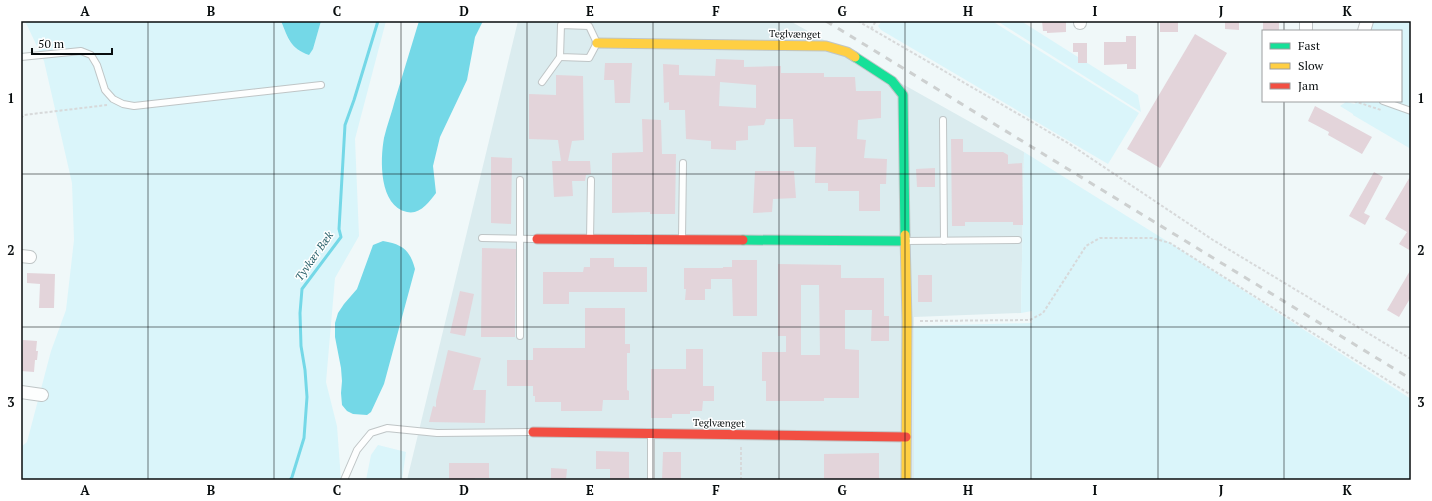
<svg xmlns="http://www.w3.org/2000/svg" width="1432" height="501" viewBox="0 0 1432 501" font-family="'PT Serif',serif">
	<rect width="100%" height="100%" fill="#f0f8f9"/>
	<path fill="#dbecef" d="M518 21H790L1024 152 1021 313 914 317V480H407Z"/>
	<g fill="#daf5fa">
		<path d="M25 21H281L289 41 313 49 321 21H386L355 139 359 236 335 278 326 382 337 426 341 480H21V447L27 442 51 351 66 310 74 240 72 183 44 61Z"/>
		<path d="M882 21H992L1139 113 1108 164 881 30 878 26Z"/>
		<path d="M997 21H1021L1138 95 1141 112Z"/>
		<path d="M1373 21H1411V149L1353 115V114L1340 106 1346 102 1355 104 1356 101H1401V31H1371Z"/>
		<path d="M1024 152 1170 243 1411 399V480H914V326L1032 323V311L1021 313Z"/>
		<path d="M378 445 406 452 402 480H366L371 455Z"/>
	</g>
	<g fill="#74d8e7">
		<path d="M281 21H321L313 49 309 55C290 48 288 38 281 21Z"/>
		<path d="M419 21H483L475 37 467 80 440 137 433 166 436 193C429 202 420 215 407 212 379 206 380 160 384 138 387 125 392 112 395 100 403 74 411 47 419 21Z"/>
		<path d="M383 241C402 244 410 250 415 269L384 384 371 412 367 415 353 414 347 411 342 405 341 393 342 381 341 368 335 337V323L338 313 344 304 357 289 373 245Z"/>
	</g>
	<g fill="none" stroke-linecap="round" stroke-linejoin="round">
		<path stroke="#74d8e7" stroke-width="3" d="M290 480 292 477 304 438 307 397 305 370 301 346 300 313 302 289 341 237 339 229 345 125 354 100 378 21"/>
	</g>
	<g fill="#e3d4da" fill-rule="evenodd">
		<path d="M1042 21H1066V32L1047 33V31H1043Z"/>
		<rect x="1160" y="21" width="18" height="11"/>
		<path d="M1225 21H1239V30L1225 29Z"/>
		<rect x="1263" y="21" width="16" height="10"/>
		<path d="M1195 34 1227 53 1160 168 1127 149Z"/>
		<path d="M1126 36H1136V69H1127V64L1104 65V42H1126Z"/>
		<path d="M1073 43H1087V63H1078V52H1073Z"/>
		<path d="M716 59 744 60V67L781 66V73H824V77H855L856 91H881V118L858 120 857 139 866 140 864 158 887 159 886 184H880V211H859V191H828V183H815L816 147H794L793 119H766L764 125 748 126V140L736 141V150L711 149V141L686 139 685 110H669V102L664 103 663 64 679 65V75L715 76ZM720 82 756 85V108L719 106Z"/>
		<path d="M605 63H632L630 103H615L614 80H604Z"/>
		<path d="M556 75 583 76 584 140 572 141 568 161H590L591 174 586 175 585 181H572L573 196 554 197 552 161H561L558 140 529 139V94L556 95Z"/>
		<path d="M1315 106 1372 137 1362 154 1328 135 1329 132 1308 121Z"/>
		<path d="M642 119 661 120 662 154H676L675 214H650V212L612 213V153L643 152Z"/>
		<path d="M951 139H963V152H1003L1008 155V164L1022 163 1023 225H1013V222H965V226H952Z"/>
		<path d="M491 157 512 158 511 224 491 223Z"/>
		<path d="M935 168V187H917L916 169Z"/>
		<path d="M755 171H794L796 198 773 199 772 212 753 213Z"/>
		<path d="M1374 172 1383 177 1364 213 1370 216 1365 225 1349 216Z"/>
		<path d="M1411 175V251L1399 244 1407 232 1385 219Z"/>
		<path d="M482 248 516 249 515 337H481Z"/>
		<path d="M590 258H614V267H647V292H569V304H543V272H583L584 267H590Z"/>
		<path d="M732 260H757V316H733L732 279H711V289H705V300H685L686 289H684V268H723V267H732Z"/>
		<path d="M778 264 841 265V278H884V316H889V341H871L872 310H845V349L859 350V398H824V401H766V381H762V352H786V336H778ZM801 285H819L820 355H801Z"/>
		<path d="M1411 269V297L1399 317 1387 310Z"/>
		<path d="M27 273 55 274 54 308H39L40 284 27 283Z"/>
		<rect x="918" y="275" width="14" height="27"/>
		<path d="M460 291 474 294 465 336 450 333Z"/>
		<path d="M585 308H625V344H630V353H627V390L629 391V400H603L602 411H561V402H535V396H533V386H507V360H533V348H585Z"/>
		<path d="M23 340 37 341 36 351H38L37 360H35L34 372 21 371Z"/>
		<path d="M686 349H703V386H714V401H703L702 411H690V414H672V418H651V369H686Z"/>
		<path d="M448 350 481 358 473 390H486L485 423 429 422 433 406 436 407V401Z"/>
		<path d="M596 451 629 452V480H610V469H596Z"/>
		<path d="M663 452H681V480H662Z"/>
		<path d="M879 453V480H824V454Z"/>
		<path d="M449 463H489V478H475V480H449Z"/>
		<path d="M551 468 567 469 566 480H551Z"/>
	</g>
	<g fill="none" stroke-linecap="round" stroke-linejoin="round">
		<g stroke="#bfc5c6" stroke-width="8">
			<g id="lane">
				<path d="M561 25 589 26 597 43 589 58 560 57Z"/>
				<path d="M21 57 81 51 91 55 97 65 105 90 113 99 123 104 134 106 321 85"/>
				<path d="M542 82 560 57"/>
				<path d="M1383 101 1411 111"/>
				<path d="M943 120 944 241"/>
				<path d="M520 180V336"/>
				<path d="M482 238 535 239"/>
				<path d="M682 238 683 163"/>
				<path d="M590 239 591 180"/>
				<path d="M906 241 1018 240"/>
				<path d="M344 480 357 450 371 433 387 428 437 433 532 432"/>
				<path d="M651 480V436"/>
			</g>
		</g>
		<g stroke="#bfc5c6" stroke-width="14">
			<g id="street">
				<path d="M1080 21V23"/>
				<path d="M1306 21V29"/>
				<path d="M1364 31 1367 21"/>
				<path d="M21 256 30 257"/>
				<path d="M21 392 42 395"/>
			</g>
		</g>
		<g stroke="#bfc5c6" stroke-width="11">
			<g id="fast">
				<path d="M855 57 892 81 903 95 905 235"/>
				<path d="M743 240 905 241"/>
			</g>
		</g>
		<g stroke="#bfc5c6" stroke-width="11">
			<g id="slow">
				<path d="M597 43 826 46 847 52 855 57"/>
				<path d="M905 235 907 321 906 480"/>
			</g>
		</g>
		<g stroke="#bfc5c6" stroke-width="11">
			<g id="jam">
				<path d="M537 239 743 240"/>
				<path d="M533 432 906 437"/>
			</g>
		</g>
		<g stroke="#d7d9da" stroke-width="2" stroke-dasharray="3 2" stroke-linecap="butt">
			<path d="M858 21 1068 143 1213 240 1411 359"/>
			<path d="M871 29 876 21"/>
			<path d="M1354 101 1381 110"/>
			<path d="M21 118 24 115 107 105"/>
			<path d="M920 321 1030 320 1043 313 1086 246 1100 238H1152L1170 243 1411 395"/>
			<path d="M741 480V447"/>
		</g>
		<use href="#lane" stroke="#fdfefe" stroke-width="6"/>
		<use href="#street" stroke="#fdfefe" stroke-width="12"/>
		<use href="#fast" stroke="#16e098" stroke-width="9"/>
		<use href="#slow" stroke="#ffcf43" stroke-width="9"/>
		<use href="#jam" stroke="#f24e42" stroke-width="9"/>
		<path stroke="#cdd0d0" stroke-width="3" stroke-dasharray="7 7" stroke-linecap="butt" d="M826 21 1411 379"/>
	</g>
	<path fill="none" stroke="#080d0e" stroke-width="1" stroke-opacity="0.55" d="M148 21V480M274 21V480M401 21V480M527 21V480M653 21V480M779 21V480M905 21V480M1031 21V480M1158 21V480M1284 21V31M1284 101V480M21 174H1411M21 327H1411"/>
	<g text-anchor="middle" dominant-baseline="central" stroke-width="3" stroke-linejoin="round" paint-order="stroke">
		<g font-size="10" fill="#080d0e" stroke="#fff">
			<text transform="translate(795 34) rotate(1)">Teglvænget</text>
			<text transform="translate(719 423) rotate(1)">Teglvænget</text>
		</g>
		<g font-size="11" font-style="italic" fill="#29616a" stroke="#fff">
			<text transform="translate(314 256) rotate(-55)">Tyvkær Bæk</text>
		</g>
	</g>
	<rect width="1432" height="501" fill="none" stroke="#ffffff" stroke-width="44"/>
	<rect x="1262" y="30" width="140" height="72" fill="#ffffff" stroke="#9c9e9f"/>
	<rect x="1270" y="43" width="20" height="6" fill="#16e098" stroke="#9c9e9f"/>
	<text x="1298" y="50" font-size="12" fill="#080d0e">Fast</text>
	<rect x="1270" y="63" width="20" height="6" fill="#ffcf43" stroke="#9c9e9f"/>
	<text x="1298" y="70" font-size="12" fill="#080d0e">Slow</text>
	<rect x="1270" y="83" width="20" height="6" fill="#f24e42" stroke="#9c9e9f"/>
	<text x="1298" y="90" font-size="12" fill="#080d0e">Jam</text>
	<path d="M32 48v6h80v-6" fill="none" stroke="#080d0e" stroke-width="2"/>
	<text x="38" y="48" font-size="12" fill="#080d0e" stroke="#ffffff" stroke-width="3" paint-order="stroke">50 m</text>
	<rect x="22" y="22" width="1388" height="457" fill="none" stroke="#080d0e" stroke-width="1.5"/>
	<g font-size="13" text-anchor="middle" font-weight="bold" fill="#080d0e">
		<text x="85" y="16">A</text>
		<text x="211" y="16">B</text>
		<text x="337" y="16">C</text>
		<text x="464" y="16">D</text>
		<text x="590" y="16">E</text>
		<text x="716" y="16">F</text>
		<text x="842" y="16">G</text>
		<text x="968" y="16">H</text>
		<text x="1095" y="16">I</text>
		<text x="1221" y="16">J</text>
		<text x="1347" y="16">K</text>
		<text x="11" y="103">1</text>
		<text x="1421" y="103">1</text>
		<text x="11" y="255">2</text>
		<text x="1421" y="255">2</text>
		<text x="11" y="407">3</text>
		<text x="1421" y="407">3</text>
		<text x="85" y="495">A</text>
		<text x="211" y="495">B</text>
		<text x="337" y="495">C</text>
		<text x="464" y="495">D</text>
		<text x="590" y="495">E</text>
		<text x="716" y="495">F</text>
		<text x="842" y="495">G</text>
		<text x="968" y="495">H</text>
		<text x="1095" y="495">I</text>
		<text x="1221" y="495">J</text>
		<text x="1347" y="495">K</text>
	</g>
</svg>
